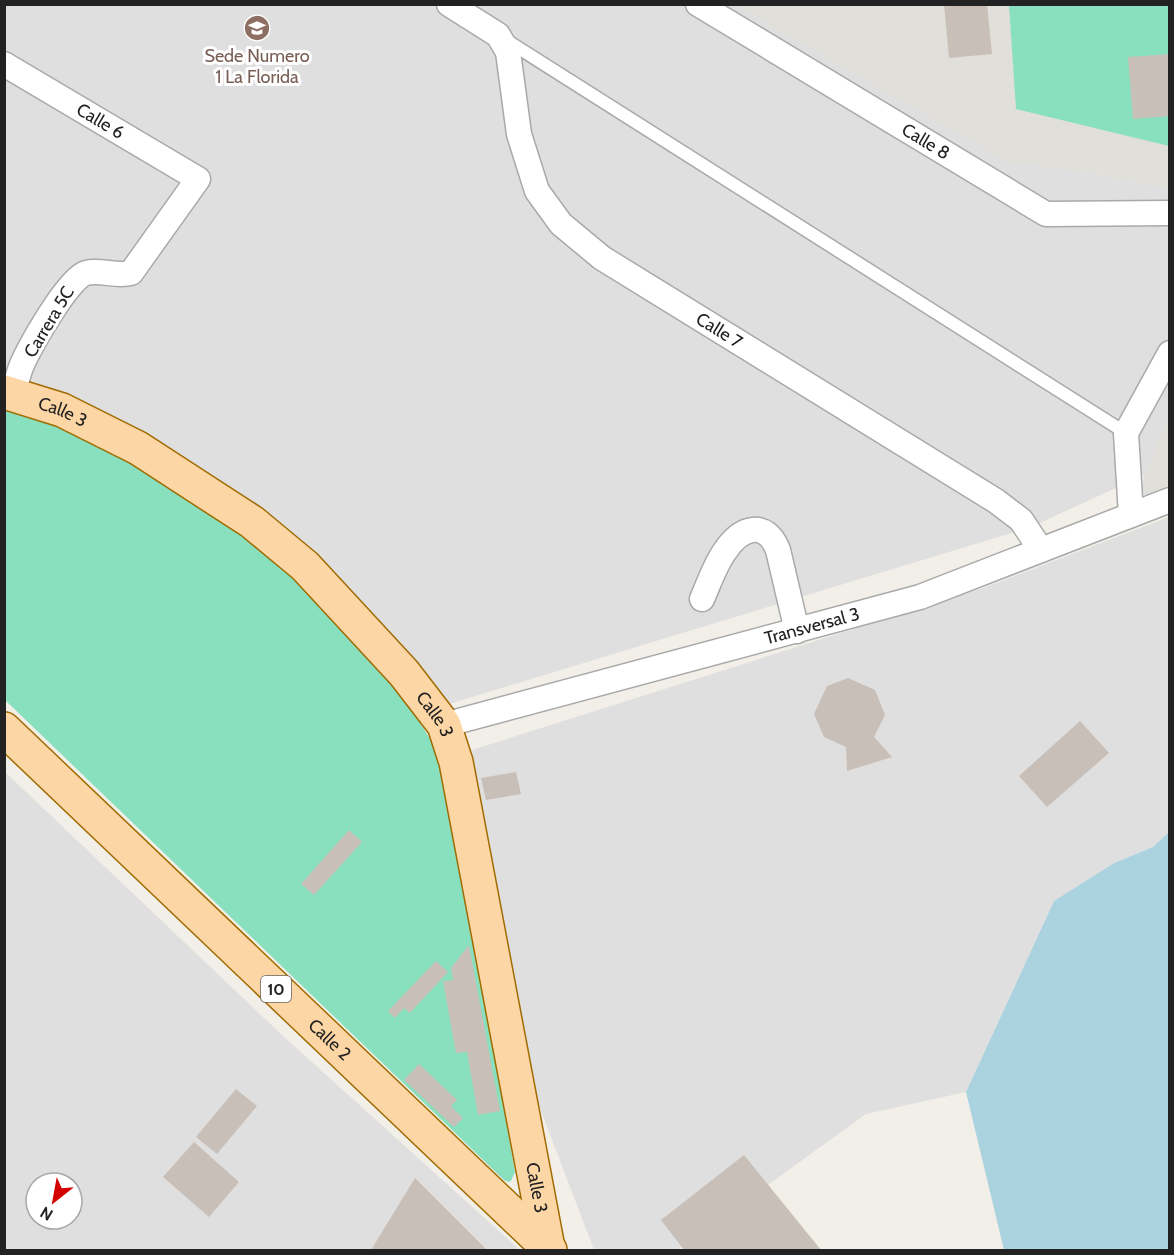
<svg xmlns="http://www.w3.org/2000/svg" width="1174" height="1255" viewBox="0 0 1174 1255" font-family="Cabin,sans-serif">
	<rect width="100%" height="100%" fill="#f2efe9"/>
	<g fill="#e0dfdf" fill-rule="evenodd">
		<path d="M4 5H735L1008 161 1073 170 1169 188V419L1144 475 1031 527 449 704 303 549 5 372Z"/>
		<path d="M1169 517V832L1153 847 1114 863 1054 901 966 1092 866 1114 678 1250H594L535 1095 506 950 472 750 986 587Z"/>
		<path d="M4 771 282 1035 520 1250H5ZM36 1183H72V1219H36Z"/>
	</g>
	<g fill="#e1dfda">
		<path d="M735 5H1169V188L1073 170 1008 162Z"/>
		<path d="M1169 419V485L1153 495 1146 496 1142 491 1144 475Z"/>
	</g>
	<g fill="#88e0be">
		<path d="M1009 5H1169V146L1016 109Z"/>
		<path d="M5 406 69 428 173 483 277 560 406 701 434 745 450 800 515 1172 511 1181 508 1182 504 1180 5 700Z"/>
	</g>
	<path fill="#aad3df" d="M1169 832V1250H1004L966 1092 1054 901 1114 863 1153 847Z"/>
	<g fill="#c7bfb8">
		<path d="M944 4H987L992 54 949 58Z"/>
		<path d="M1170 54V116L1133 119 1128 57Z"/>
		<path d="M848 678 875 690 885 715 874 737 892 757 847 771 846 747 824 737 814 714 827 686Z"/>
		<path d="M1080 721 1109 753 1047 807 1019 776Z"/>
		<path d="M516 772 521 794 486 800 481 778Z"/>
		<path d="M349 830 362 842 314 895 301 884Z"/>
		<path d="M469 945 500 1111 478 1115 467 1052 456 1053 443 981 453 980 451 968Z"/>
		<path d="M436 961 448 972 410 1013 404 1008 395 1018 388 1011Z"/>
		<path d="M419 1064 457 1100 451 1106 463 1118 454 1127 404 1080Z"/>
		<path d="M236 1089 257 1106 217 1154 196 1137Z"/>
		<path d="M194 1142 239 1182 209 1217 163 1177Z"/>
		<path d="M744 1155 821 1250H684L661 1220Z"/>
		<path d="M415 1178 487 1250H371Z"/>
	</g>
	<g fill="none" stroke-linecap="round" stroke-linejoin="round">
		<g stroke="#a9a9a9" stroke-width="15">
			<path id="service" d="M506 40 1126 433"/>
		</g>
		<g stroke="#a9a9a9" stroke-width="27">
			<g id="minor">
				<path id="s1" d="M449 4 498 35 508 52 519 134 537 191 561 224 602 258 996 501 1021 520 1041 550"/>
				<path id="s2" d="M698 4 1046 214 1170 213"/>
				<path id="s3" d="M4 64 198 179 131 273C116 277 100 269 86 273 68 278 29 348 21 367 18 375 16 384 13 393"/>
				<path d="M1131 515 1126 433 1170 353"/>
				<path d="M702 599C709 583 715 565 725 551 741 527 766 519 778 550L797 631"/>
				<path id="s4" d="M444 725 920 597 1170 500"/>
			</g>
		</g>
		<g stroke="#a06b00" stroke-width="36">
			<g id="primary">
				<path id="s5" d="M4 392 62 410 138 448 252 522 305 566 404 673 444 725 456 762 548 1248"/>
				<path id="s6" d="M4 729 550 1250"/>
			</g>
		</g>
		<use href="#service" stroke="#fff" stroke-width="12"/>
		<use href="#minor" stroke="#fff" stroke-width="24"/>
		<use href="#primary" stroke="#fcd6a4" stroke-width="33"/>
	</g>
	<defs>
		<g id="school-disc" transform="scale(1.35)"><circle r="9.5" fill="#8d6e63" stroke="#fff"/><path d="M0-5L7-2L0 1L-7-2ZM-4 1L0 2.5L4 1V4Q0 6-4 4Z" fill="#fff"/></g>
	</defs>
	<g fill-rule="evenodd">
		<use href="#school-disc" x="257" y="28"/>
	</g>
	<g text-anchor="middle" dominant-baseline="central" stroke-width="6" stroke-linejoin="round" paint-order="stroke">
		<rect fill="#fff" stroke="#646464" stroke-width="1.5" x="261" y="976" width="30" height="26" rx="4.5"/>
		<g font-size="16" font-weight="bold" fill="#222">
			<text x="276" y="989">10</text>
		</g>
		<g font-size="18" fill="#785e54" stroke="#fff">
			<text x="257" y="56">Sede Numero<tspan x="257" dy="21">1 La Florida</tspan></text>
		</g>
		<g font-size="18" fill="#222" stroke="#fff">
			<text stroke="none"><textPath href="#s3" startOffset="112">Calle 6</textPath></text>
			<text stroke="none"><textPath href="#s2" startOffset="266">Calle 8</textPath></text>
			<text transform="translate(49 322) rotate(-59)">Carrera 5C</text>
			<text stroke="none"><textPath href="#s1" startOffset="452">Calle 7</textPath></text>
			<text stroke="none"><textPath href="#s5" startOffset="62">Calle 3</textPath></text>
			<text stroke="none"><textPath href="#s4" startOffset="381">Transversal 3</textPath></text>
			<text stroke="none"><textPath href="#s5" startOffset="548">Calle 3</textPath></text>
			<text stroke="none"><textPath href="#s6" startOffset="450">Calle 2</textPath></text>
			<text stroke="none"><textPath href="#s5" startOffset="1034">Calle 3</textPath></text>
		</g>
	</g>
	<rect width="1174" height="1255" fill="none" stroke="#222222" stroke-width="12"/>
	<g transform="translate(54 1201) rotate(211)"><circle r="28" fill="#ffffff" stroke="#a7a7a7" stroke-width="1.5"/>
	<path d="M0-4.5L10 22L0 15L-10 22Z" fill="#d40000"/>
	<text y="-9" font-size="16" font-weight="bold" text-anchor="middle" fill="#222222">N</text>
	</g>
</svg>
